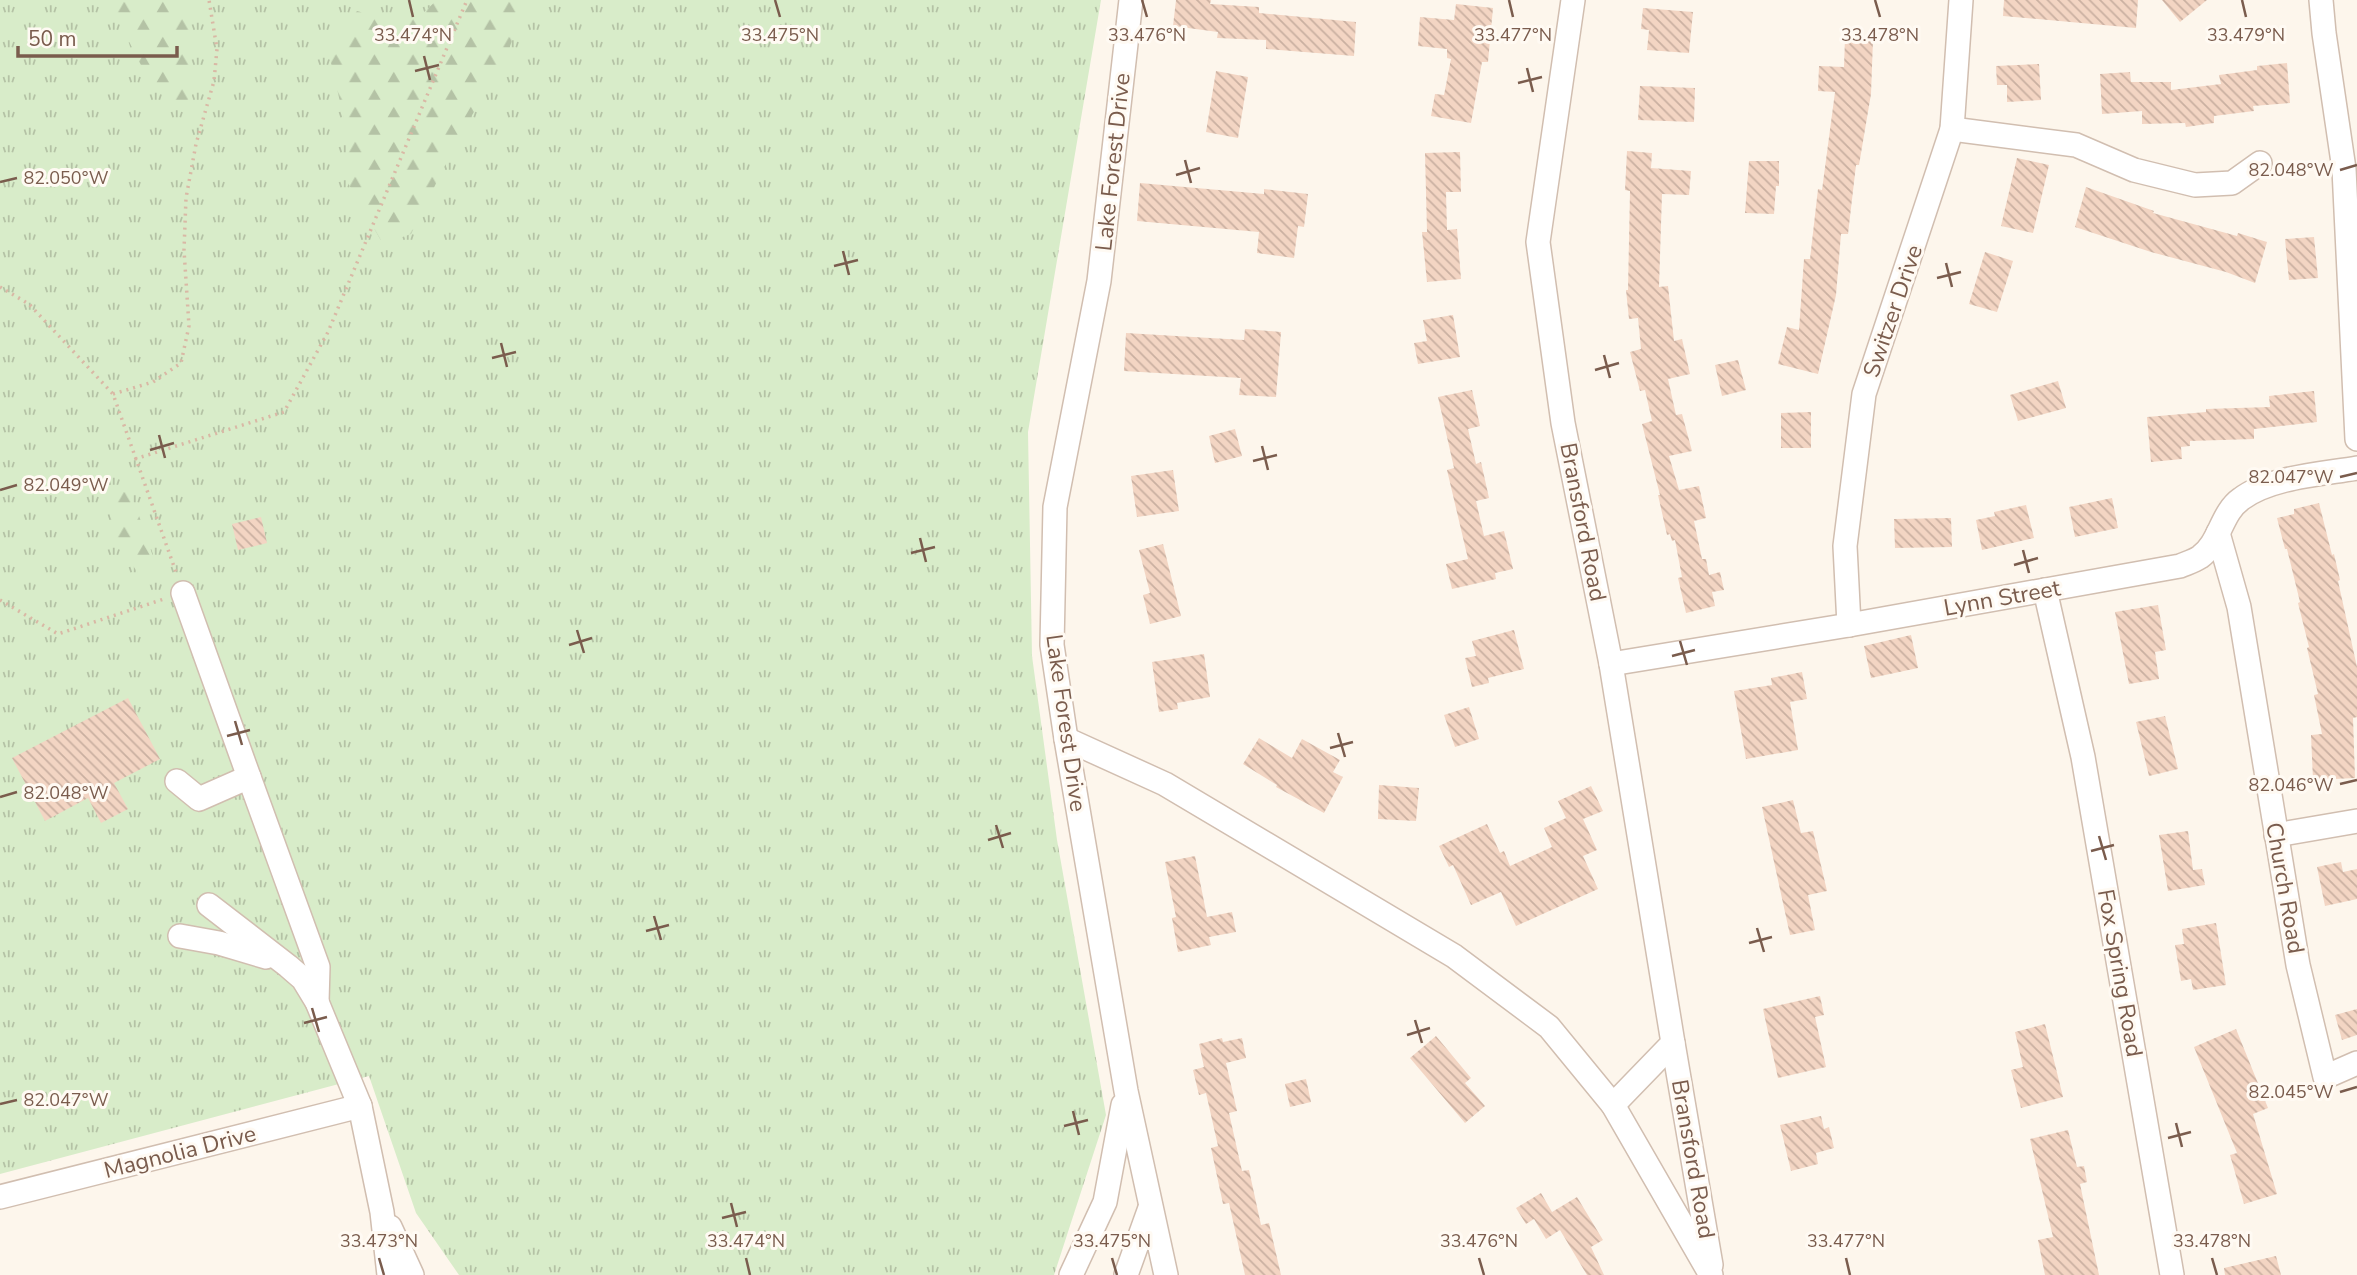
<svg xmlns="http://www.w3.org/2000/svg" width="2357" height="1275" viewBox="0 0 2357 1275" font-family="'Nunito Sans',sans-serif">
	<defs>
		<pattern id="grass-tufts" width="24" height="20" patternUnits="userSpaceOnUse" patternTransform="scale(1.75)"><rect width="24" height="20" fill="#d8ecc9"/><path d="M3 7l-1-3M5 7V3M7 7l1-3M15 17l-1-3M17 17v-4M19 17l1-3" fill="none" stroke="#b4c2a5"/></pattern>
		<pattern id="forest-firs" width="22" height="20" patternUnits="userSpaceOnUse" patternTransform="scale(1.75)"><rect width="22" height="20" fill="#d8ecc9"/><path d="M5 1l3.5 6h-7zM16 11l3.5 6h-7z" fill="#b4c2a5"/></pattern>
		<pattern id="building-back-hatch" width="6" height="6" patternUnits="userSpaceOnUse" patternTransform="scale(1.75)"><rect width="6" height="6" fill="#f3d5c3"/><path d="M-1 5l2 2M0 0l6 6M5-1l2 2" fill="none" stroke="#cab0a1"/></pattern>
	</defs>
	<rect width="100%" height="100%" fill="#fdf6ec"/>
	<path fill="url(#grass-tufts)" d="M0 0H1101L1028 432 1032 656 1057 840 1106 1115 1054 1275H459L416 1213 369 1076 0 1174Z"/>
	<g fill="url(#forest-firs)">
		<path d="M108 0H189L192 96 179 109 147 77Z"/>
		<path d="M437 0H527L506 57 457 141 411 234 383 244 345 178 347 132 328 50 357 11 386 19 422 14Z"/>
		<path d="M116 492H129L137 510 157 568 151 585 138 573 112 535 110 506Z"/>
	</g>
	<g fill="url(#building-back-hatch)">
		<path d="M1176 0H1211L1210 4 1259 7V13L1356 22 1354 56 1266 49V40L1217 38 1218 32 1173 26Z"/>
		<path d="M2004 0H2138L2136 28 2003 16Z"/>
		<path d="M2162 0H2207L2180 22Z"/>
		<path d="M1456 4 1493 8 1488 62H1482L1471 123 1431 116 1435 94 1444 95 1451 59 1447 58V49L1418 46 1420 17 1454 20Z"/>
		<path d="M1643 8 1693 12 1689 53 1647 50 1649 30 1641 29Z"/>
		<path d="M1845 38 1873 40 1871 94 1859 165H1856L1848 234H1841L1836 295 1818 374 1778 364 1787 327 1799 330 1804 259H1810L1818 189 1822 190 1835 92 1818 91 1819 66 1844 67Z"/>
		<path d="M2287 63 2290 103 2253 106 2254 111 2214 116V123L2186 127 2185 123 2142 124V111L2102 114 2100 74 2130 72 2131 82H2171V90L2221 84 2219 75 2257 70V66Z"/>
		<path d="M2039 64 2041 100 2007 102V85H1997L1996 66Z"/>
		<path d="M1216 71 1248 77 1238 138 1206 132Z"/>
		<path d="M1640 86 1695 88 1694 122 1638 120Z"/>
		<path d="M1627 151 1652 153 1651 168 1691 171 1689 195 1662 194 1659 287 1668 286 1674 341 1682 339 1690 374 1668 379 1676 415 1682 414 1692 451 1669 456 1679 490 1699 486 1706 518 1694 521 1702 559H1706L1709 575 1720 572 1724 590 1712 592 1715 606 1686 613 1678 578 1682 577 1675 540 1672 541 1670 534 1667 535 1658 495H1660L1642 424 1652 421 1645 390 1640 391 1630 352 1641 349 1638 318 1629 319 1626 290H1628L1630 191 1625 190Z"/>
		<path d="M1460 152 1461 192H1446L1447 230 1457 229 1461 279 1427 282 1422 232H1427L1425 153Z"/>
		<path d="M2017 158 2049 165 2033 233 2001 226Z"/>
		<path d="M1749 161H1779V186H1776L1774 214 1745 213Z"/>
		<path d="M1140 183 1264 194V189L1308 194 1304 227 1298 226 1294 258 1257 253 1259 232 1137 221Z"/>
		<path d="M2086 187 2154 211 2153 213 2237 236 2238 233 2267 242 2255 283 2226 272 2151 252 2075 227Z"/>
		<path d="M2314 237 2318 278 2289 280 2285 239Z"/>
		<path d="M1985 252 2013 261 1997 312 1969 304Z"/>
		<path d="M1453 315 1460 357 1418 364 1414 343 1427 341 1423 320Z"/>
		<path d="M1245 329 1281 332 1276 397 1239 395 1241 378 1124 371 1126 333 1244 340Z"/>
		<path d="M1738 360 1746 390 1722 396 1715 365Z"/>
		<path d="M2058 381 2066 408 2018 421 2010 395Z"/>
		<path d="M1472 390 1480 426 1468 429 1476 464 1481 462 1489 498 1476 501 1484 536 1504 531 1513 569 1495 573 1496 579 1452 589 1446 564 1468 559 1447 470 1454 468 1438 397Z"/>
		<path d="M2314 391 2317 422 2254 429V439L2190 441V446L2181 447 2182 459 2151 462 2147 417 2206 412V409L2270 407 2269 396Z"/>
		<path d="M1811 412V448H1781V413Z"/>
		<path d="M1235 429 1242 456 1215 463 1209 436Z"/>
		<path d="M1173 470 1179 511 1137 517 1131 476Z"/>
		<path d="M2112 498 2118 528 2075 537 2069 507Z"/>
		<path d="M2319 503 2332 555 2334 554 2340 580 2338 581 2357 667V717L2353 718 2355 778 2313 780 2311 735 2322 734 2314 695 2318 694 2307 648 2309 647 2298 603 2300 602 2287 549H2285L2277 518 2294 514V509Z"/>
		<path d="M2026 505 2034 538 1982 550 1976 520 1995 516 1994 512Z"/>
		<path d="M261 517 267 543 238 550 232 524Z"/>
		<path d="M1951 518 1952 547 1895 548 1894 519Z"/>
		<path d="M1163 544 1181 616 1150 624 1143 595 1150 593 1139 550Z"/>
		<path d="M2158 605 2166 650 2155 652 2159 679 2129 684 2115 612Z"/>
		<path d="M1514 630 1524 669 1488 678 1489 683 1472 687 1465 658 1476 656 1472 641Z"/>
		<path d="M1911 635 1918 668 1871 678 1864 646Z"/>
		<path d="M1204 654 1210 697 1177 703 1178 709 1159 712 1152 662Z"/>
		<path d="M1802 672 1807 699 1790 702 1798 750 1746 759 1734 691 1772 685 1771 678Z"/>
		<path d="M128 698 160 759 114 783 128 809 101 823 88 798 45 821 12 758Z"/>
		<path d="M1469 707 1479 739 1455 747 1444 715Z"/>
		<path d="M2165 716 2178 769 2149 776 2136 722Z"/>
		<path d="M1259 738 1292 758 1302 739 1340 760 1333 772 1343 777 1324 813 1276 787 1277 785 1243 764Z"/>
		<path d="M1379 785 1419 788 1416 821 1378 819Z"/>
		<path d="M1591 786 1603 811 1583 819 1597 850 1583 856 1598 889 1516 926 1501 892 1471 905 1453 865 1449 867 1439 846 1487 824 1500 853 1504 851 1510 866 1552 847 1544 828 1566 818 1558 801Z"/>
		<path d="M1793 800 1801 833 1813 831 1827 891 1808 895 1815 930 1790 935 1762 807Z"/>
		<path d="M2188 831 2193 870 2202 869 2205 885 2168 891 2159 835Z"/>
		<path d="M1195 856 1207 917 1232 912 1236 932 1209 937 1211 945 1178 952 1172 918 1176 917 1165 862Z"/>
		<path d="M2341 862 2343 872 2357 869V899L2325 906 2317 867Z"/>
		<path d="M2216 923 2226 985 2193 990 2191 979 2181 981 2175 945 2184 944 2182 929Z"/>
		<path d="M1820 996 1824 1015 1815 1017 1826 1067 1778 1078 1763 1009Z"/>
		<path d="M2357 1009V1035L2342 1040 2335 1015Z"/>
		<path d="M2045 1024 2063 1097 2021 1108 2011 1070 2023 1067 2015 1032Z"/>
		<path d="M2236 1029 2268 1108 2253 1114 2277 1194 2244 1204 2230 1155 2237 1153 2194 1047Z"/>
		<path d="M1436 1036 1471 1078 1465 1083 1485 1106 1465 1123 1410 1058Z"/>
		<path d="M1222 1038 1223 1042 1242 1038 1246 1058 1226 1063 1237 1111 1229 1113 1242 1171 1249 1170 1261 1225 1269 1223 1281 1275H1245L1229 1203 1223 1204 1211 1148 1218 1146 1206 1093 1199 1095 1193 1070 1204 1067 1199 1044Z"/>
		<path d="M1306 1079 1311 1102 1290 1107 1285 1084Z"/>
		<path d="M1821 1116 1824 1129 1829 1127 1834 1148 1816 1153 1818 1164 1791 1171 1780 1125Z"/>
		<path d="M2068 1130 2077 1167 2084 1166 2087 1182 2080 1184 2099 1275H2045L2038 1240 2053 1237 2030 1139Z"/>
		<path d="M1541 1193 1552 1212 1577 1197 1603 1240 1591 1247 1604 1275H1587L1560 1230 1546 1239 1534 1219 1526 1224 1516 1208Z"/>
		<path d="M2276 1256 2281 1275H2225L2224 1268Z"/>
	</g>
	<g fill="none" stroke-linecap="round" stroke-linejoin="round">
		<g stroke="#d1beb0" stroke-width="26">
			<g id="minor">
				<path d="M1131 0 1099 281 1055 507 1052 645 1066 739 1126 1091 1166 1275"/>
				<path d="M1573 0 1538 242 1563 423 1611 664 1673 1043 1613 1105"/>
				<path d="M2321 0 2324 33 2344 169 2357 439"/>
				<path d="M1952 129 2076 145 2134 170 2195 185 2232 183 2260 163"/>
				<path d="M2218 533 2239 607 2298 965 2325 1077 2357 1063"/>
				<path d="M2045 590 2083 757 2172 1275"/>
				<path d="M183 593 249 777"/>
				<path d="M1849 625 1845 546 1864 394 1952 129 1961 0"/>
				<path d="M1611 664 1849 625 2180 566C2187 563 2194 561 2200 557 2220 543 2221 513 2241 499 2270 477 2322 474 2357 468"/>
				<path d="M1066 739 1165 784 1454 956 1549 1027 1613 1105 1711 1275"/>
				<path d="M177 781 199 799 249 777 318 967 317 1002"/>
				<path d="M2276 835 2357 821"/>
				<path d="M209 905 288 966 303 979 317 1002 360 1106 382 1212 389 1275"/>
				<path d="M180 936 219 943 266 957"/>
				<path d="M1673 1043 1711 1265"/>
				<path d="M0 1197 360 1106"/>
				<path d="M390 1227 412 1275"/>
				<path d="M1071 1275 1105 1202 1123 1105"/>
				<path d="M1126 1275 1150 1208"/>
			</g>
		</g>
		<g stroke="#d9b8a5" stroke-width="3.5" stroke-dasharray="2 5" stroke-linecap="butt">
			<path d="M0 287 29 304 113 394 177 575"/>
			<path d="M113 394 153 382 181 363 189 326 184 250 186 198 196 144 214 81 217 49 209 0"/>
			<path d="M135 459 284 412 328 332 467 0"/>
			<path d="M0 600 58 634 164 599"/>
		</g>
		<use href="#minor" stroke="#fff" stroke-width="23"/>
	</g>
	<path fill="none" stroke="#7a5c4d" stroke-width="2.5" d="M409 0 413 17M775 0 780 17M1142 0 1147 17M1509 0 1513 17M1875 0 1880 17M2242 0 2246 17M424 56 430 80M1527 68 1533 92M415 71 439 65M1518 83 1542 77M1185 160 1191 183M2340 170 2357 165M1176 175 1200 168M0 182 17 178M843 251 849 275M1946 263 1952 287M834 266 858 260M1937 278 1961 272M501 343 507 367M1604 355 1610 378M492 358 516 352M1595 370 1619 363M159 435 165 458M1262 446 1268 470M150 450 174 443M1253 461 1277 455M2340 477 2357 473M0 490 17 485M920 538 926 562M2023 550 2029 573M911 553 935 547M2014 565 2038 558M577 630 584 653M1680 641 1687 665M569 645 592 638M1672 656 1695 650M235 721 242 745M1338 733 1345 757M227 736 250 730M1330 748 1353 742M2340 784 2357 780M0 797 17 792M996 825 1003 848M2099 836 2106 860M988 840 1011 833M2091 851 2114 845M654 916 661 940M1757 928 1764 952M646 931 669 925M1749 943 1772 937M312 1008 319 1032M1415 1020 1422 1043M304 1023 327 1017M1407 1035 1430 1028M2340 1092 2357 1087M0 1104 17 1100M1073 1111 1079 1135M2176 1123 2182 1147M1064 1126 1088 1120M2168 1138 2191 1132M731 1203 737 1227M722 1218 746 1212M379 1258 384 1275M746 1258 750 1275M1112 1258 1117 1275M1479 1258 1484 1275M1846 1258 1850 1275M2212 1258 2217 1275"/>
	<g text-anchor="middle" dominant-baseline="central" stroke-width="6" stroke-linejoin="round" paint-order="stroke">
		<g font-size="23" fill="#7a5c4d" stroke="#fffaf3">
			<text transform="translate(1113 162) rotate(-84)">Lake Forest Drive</text>
			<text transform="translate(1893 311) rotate(-71)">Switzer Drive</text>
			<text transform="translate(1583 522) rotate(79)">Bransford Road</text>
			<text transform="translate(2002 598) rotate(-10)">Lynn Street</text>
			<text transform="translate(1066 723) rotate(82)">Lake Forest Drive</text>
			<text transform="translate(2285 888) rotate(80)">Church Road</text>
			<text transform="translate(2120 973) rotate(80)">Fox Spring Road</text>
			<text transform="translate(180 1152) rotate(-14)">Magnolia Drive</text>
			<text transform="translate(1693 1159) rotate(80)">Bransford Road</text>
		</g>
	</g>
	<g font-size="18" text-anchor="middle" fill="#7a5c4d" stroke="#fffaf3" stroke-width="6" stroke-linejoin="round" paint-order="stroke">
		<text x="413" y="41">33.474°N</text>
		<text x="780" y="41">33.475°N</text>
		<text x="1147" y="41">33.476°N</text>
		<text x="1513" y="41">33.477°N</text>
		<text x="1880" y="41">33.478°N</text>
		<text x="2246" y="41">33.479°N</text>
		<text x="2291" y="176">82.048°W</text>
		<text x="66" y="184">82.050°W</text>
		<text x="2291" y="483">82.047°W</text>
		<text x="66" y="491">82.049°W</text>
		<text x="2291" y="791">82.046°W</text>
		<text x="66" y="799">82.048°W</text>
		<text x="2291" y="1098">82.045°W</text>
		<text x="66" y="1106">82.047°W</text>
		<text x="379" y="1247">33.473°N</text>
		<text x="746" y="1247">33.474°N</text>
		<text x="1112" y="1247">33.475°N</text>
		<text x="1479" y="1247">33.476°N</text>
		<text x="1846" y="1247">33.477°N</text>
		<text x="2212" y="1247">33.478°N</text>
	</g>
	<path d="M18 46v10h159v-10" fill="none" stroke="#7a5c4d" stroke-width="3.5"/>
	<text x="28" y="46" font-size="21" fill="#7a5c4d" stroke="#fffaf3" stroke-width="5" paint-order="stroke">50 m</text>
</svg>
